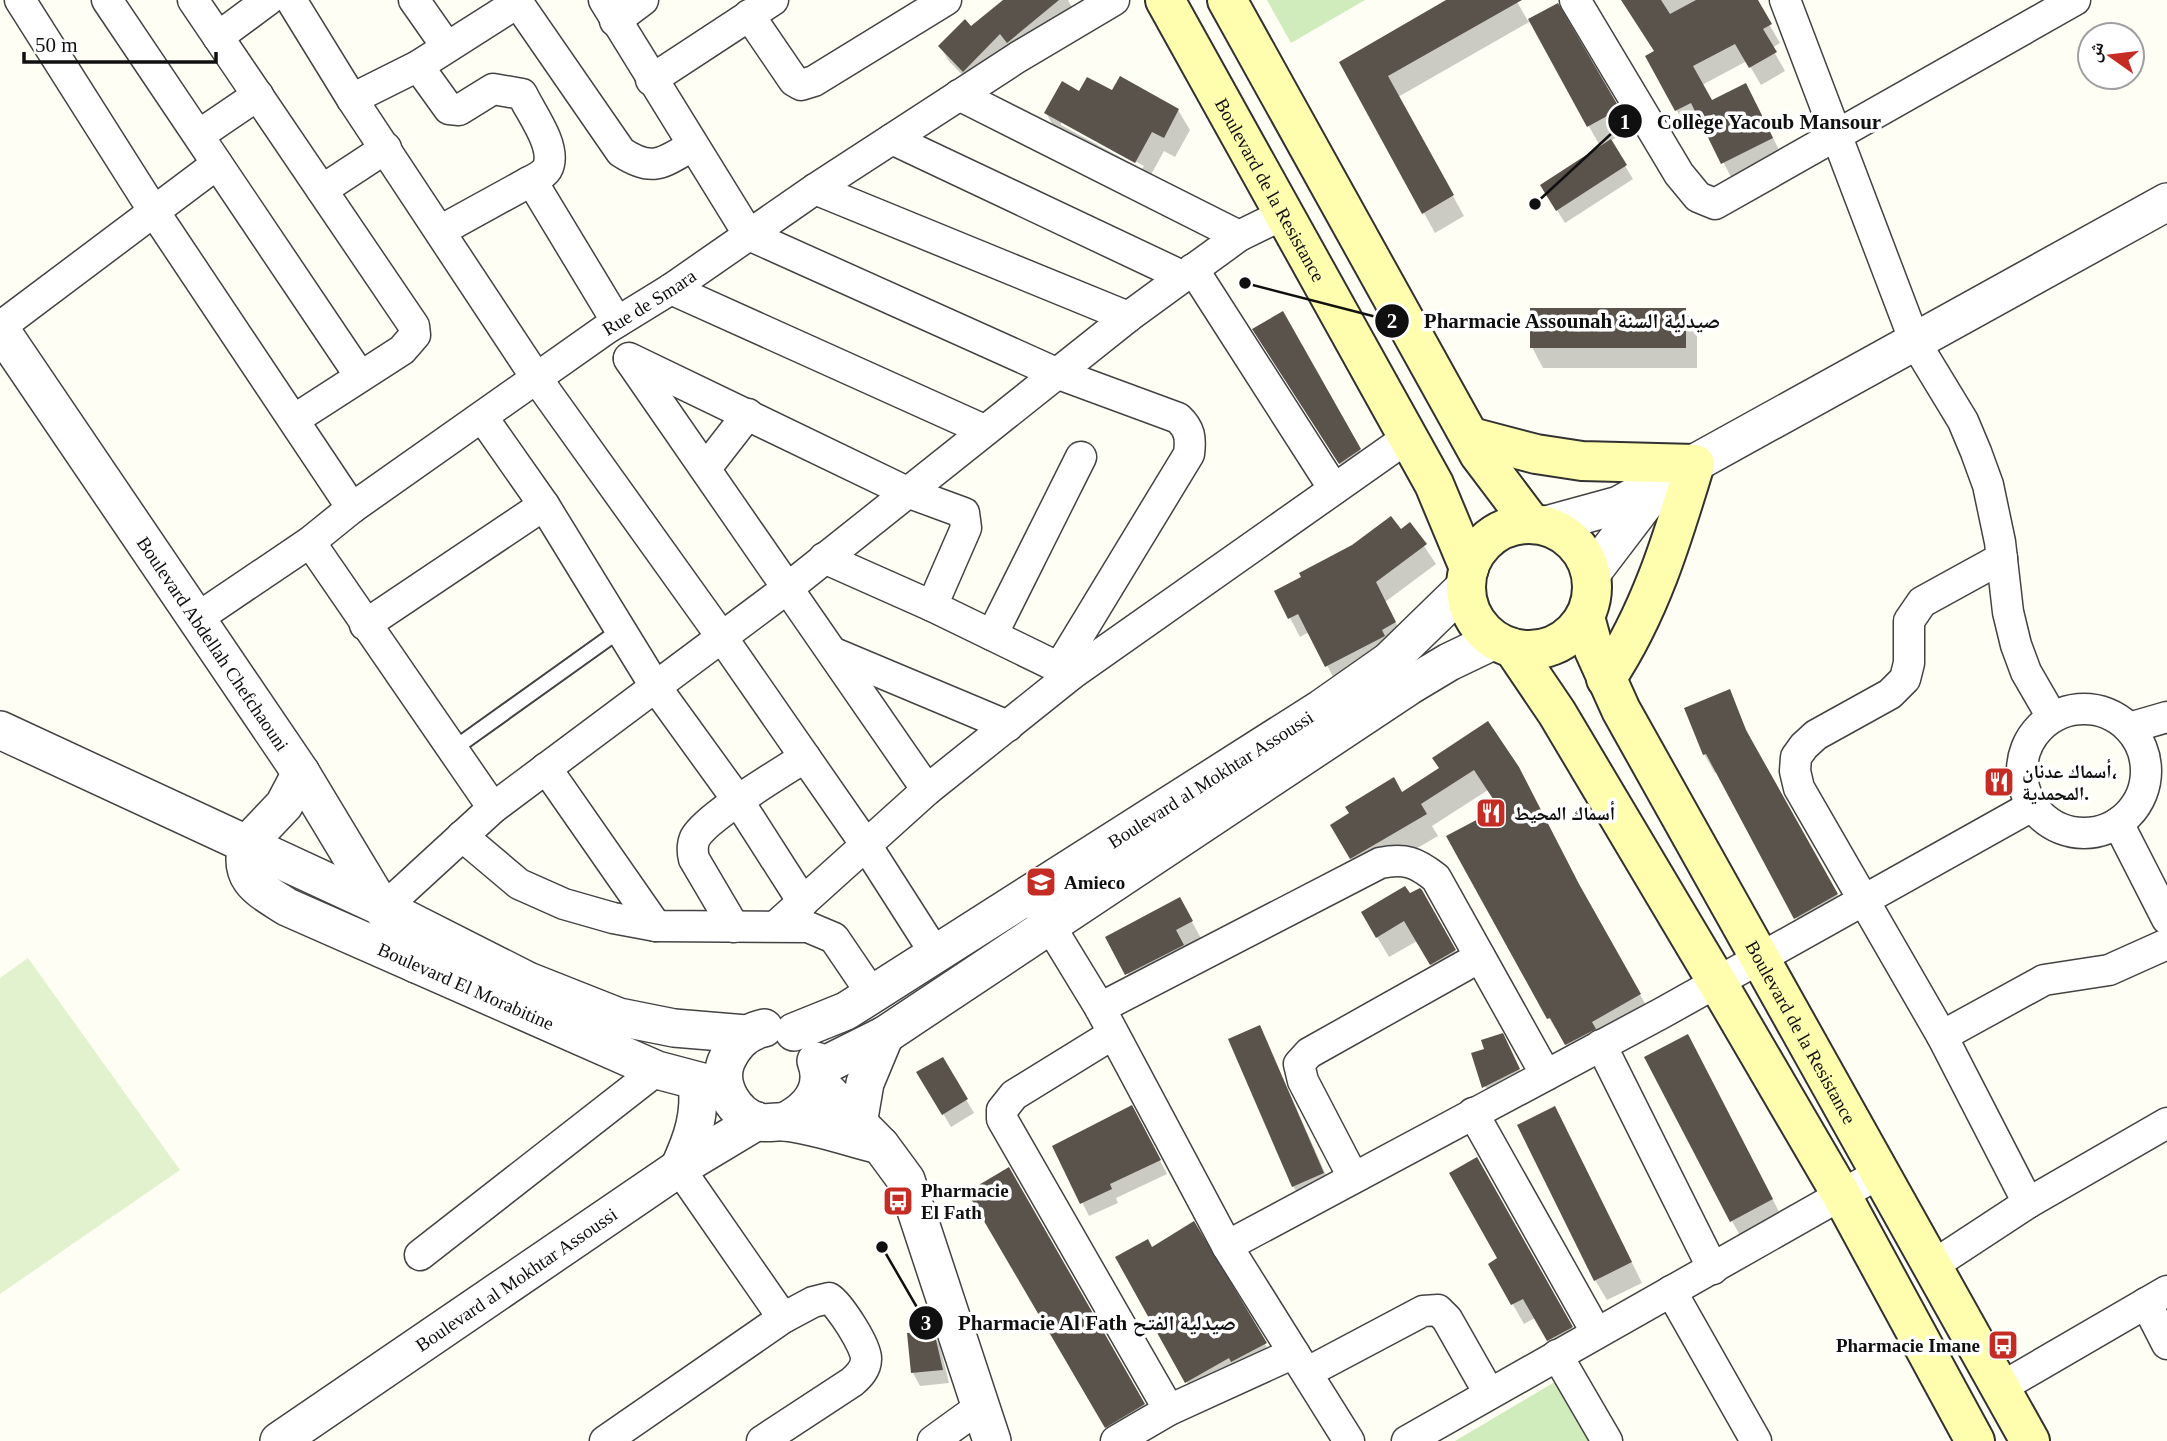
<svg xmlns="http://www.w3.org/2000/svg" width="2167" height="1441" viewBox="0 0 2167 1441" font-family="'Times New Roman','Noto Naskh Arabic',serif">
	<rect width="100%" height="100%" fill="#fffef4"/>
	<g fill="#d0ebbc">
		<path d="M1267 0H1365L1291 43Z"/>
		<path d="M1558 1380 1595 1441H1455Z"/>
	</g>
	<path fill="#e2f2ce" d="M28 958 180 1170 0 1294V978Z"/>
	<g fill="#0003" fill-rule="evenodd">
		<path d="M1006 0H1068L1073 9 971 84 948 60 940 46 971 28Z"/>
		<path d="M1450 0H1516L1528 21 1557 5 1630 130 1610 141 1633 179 1565 223 1550 199 1601 148 1531 21 1398 97 1464 216 1435 233 1341 63Z"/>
		<path d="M1622 0H1755L1780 43 1772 48 1785 71 1761 85 1747 61 1702 85 1711 102 1756 103 1782 156 1733 181 1702 121 1687 129 1647 56 1655 52Z"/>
		<path d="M1080 93H1112L1178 110 1190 130 1175 157 1164 151 1147 182 1058 134 1046 113ZM1061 121 1144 166 1142 169 1061 125Z"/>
		<path d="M1685 310 1697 330V368H1543L1532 347Z"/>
		<path d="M1282 314 1371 470 1352 483 1266 349Z"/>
		<path d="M1410 525 1436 564 1385 602 1406 642 1337 684 1309 632 1300 637 1290 618Z"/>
		<path d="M1729 692 1756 751 1848 914 1807 937 1717 772 1715 773 1704 754Z"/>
		<path d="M1488 723 1652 1016 1579 1066 1549 1018 1449 837 1500 809 1488 790 1432 826 1438 836 1364 879 1344 847 1402 794 1441 769Z"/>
		<path d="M1421 891 1466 971 1443 984 1417 941 1389 957 1363 913Z"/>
		<path d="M1191 920 1203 942 1139 994 1107 937Z"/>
		<path d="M1260 1027 1334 1193 1305 1206 1293 1186Z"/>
		<path d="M1509 1049 1526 1083 1491 1101 1473 1054Z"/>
		<path d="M942 1059 974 1113 951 1127 919 1073Z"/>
		<path d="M1702 1063 1787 1227 1747 1248 1732 1221Z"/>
		<path d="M1555 1108 1642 1283 1607 1300 1595 1280Z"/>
		<path d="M1139 1120 1167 1174 1116 1198 1118 1203 1089 1216 1054 1146Z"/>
		<path d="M1477 1159 1583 1348 1560 1360 1535 1318 1524 1324 1490 1264 1499 1259Z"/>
		<path d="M1009 1169 1159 1431 1114 1441 969 1193Z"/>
		<path d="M1193 1224 1277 1364 1198 1402 1118 1258 1151 1249Z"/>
		<path d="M933 1333 940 1346 949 1383 920 1386 913 1373Z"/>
	</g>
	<g fill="#5a534c">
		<path d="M1003 0H1059L1007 43 1000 34 963 72 938 46 965 19 971 26Z"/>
		<path d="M1446 0H1522L1388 76 1454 195 1422 214 1339 62Z"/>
		<path d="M1621 0H1661L1670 14 1696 0H1758L1772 24 1763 29 1777 52 1749 68 1735 44 1693 66 1712 100 1746 83 1773 138 1721 164 1691 103 1675 111 1645 56 1654 51Z"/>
		<path d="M1558 3 1620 109 1587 127 1528 19Z"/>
		<path d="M1120 76 1179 109 1164 138 1152 132 1135 163 1044 113 1062 81 1079 91 1087 77 1112 90Z"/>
		<path d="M1611 139 1627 165 1556 211 1540 185Z"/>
		<rect x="1530" y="308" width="156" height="40"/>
		<path d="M1283 311 1361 449 1339 464 1252 329Z"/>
		<path d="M1391 516 1401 529 1410 522 1427 544 1376 582 1396 622 1382 630 1385 636 1325 667 1298 614 1288 619 1274 591 1301 577 1299 573 1352 545Z"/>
		<path d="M1730 689 1746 730 1838 894 1794 919 1706 754 1703 755 1684 708Z"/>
		<path d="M1488 721 1519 767 1579 884 1641 994 1592 1022 1596 1029 1565 1045 1550 1018 1547 1019 1446 836 1499 808 1474 770 1421 804 1427 814 1350 859 1330 825 1349 813 1345 807 1394 777 1402 792 1439 768 1432 758Z"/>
		<path d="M1405 886 1410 893 1420 888 1422 890 1456 950 1430 965 1404 921 1376 938 1361 912Z"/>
		<path d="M1180 897 1193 921 1176 930 1184 945 1125 975 1105 937Z"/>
		<path d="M1260 1025 1324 1173 1292 1187 1228 1039Z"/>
		<path d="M1503 1033 1520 1069 1482 1088 1471 1053 1484 1049 1481 1040Z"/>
		<path d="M1688 1034 1773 1199 1730 1222 1644 1057Z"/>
		<path d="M943 1057 968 1099 942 1115 916 1072Z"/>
		<path d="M1132 1105 1161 1160 1110 1184 1112 1189 1080 1204 1052 1146Z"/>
		<path d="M1555 1106 1632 1262 1594 1281 1517 1125Z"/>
		<path d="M1477 1157 1573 1327 1547 1341 1523 1299 1511 1305 1488 1264 1497 1258 1449 1173Z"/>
		<path d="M1009 1167 1145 1404 1105 1428 967 1192Z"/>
		<path d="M1194 1221 1267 1343 1231 1362 1229 1358 1185 1383 1115 1257 1148 1239 1152 1247Z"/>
		<path d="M934 1331 943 1370 911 1373 907 1333Z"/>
	</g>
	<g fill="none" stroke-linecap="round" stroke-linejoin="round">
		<g stroke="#434343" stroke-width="18">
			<path id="service" d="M452 750 620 630"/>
		</g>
		<g stroke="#434343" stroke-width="33">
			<g id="minor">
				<path d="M20 0 153 210 352 508"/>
				<path d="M107 0 360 376"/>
				<path d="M193 0 414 326 415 335 402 350 295 419"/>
				<path d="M291 0 352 99 537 379 721 636 866 845 935 953"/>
				<path d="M414 0 447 47"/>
				<path d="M516 0 621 152C653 173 662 163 692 146"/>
				<path d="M604 0 749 235 1056 373 1178 418C1190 429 1191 438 1189 454L1059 668"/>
				<path d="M1575 0 1679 174 1698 197 1715 204 2075 0"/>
				<path d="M1785 0 1915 342 1963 421 1976 452 1988 485 2000 542 2008 612 2016 645 2026 672 2052 717"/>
				<path d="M749 15 794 81 801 85 814 81 946 0"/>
				<path d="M615 21 643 0"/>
				<path d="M218 37 268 0"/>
				<path d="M418 66 449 109 459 110 493 89 522 94C531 113 554 143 549 164 547 174 536 178 529 182"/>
				<path d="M651 80 773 0"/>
				<path d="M959 95 1239 236"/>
				<path d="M352 99 418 66 517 3"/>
				<path d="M199 135 258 95"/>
				<path d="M892 139 1182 276"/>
				<path d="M815 189 1128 317"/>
				<path d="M322 190 386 148"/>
				<path d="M440 231 529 182 536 188 617 322"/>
				<path d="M1193 269 1334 489"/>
				<path d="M671 289 984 430"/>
				<path d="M0 327 217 164"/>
				<path d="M629 358 907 492 964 513 966 528 932 606 1072 674"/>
				<path d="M629 359 927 790"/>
				<path d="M483 418 544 505 655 686 739 802 803 902"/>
				<path d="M706 468 748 414"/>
				<path d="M310 542 493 808"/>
				<path d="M824 558 932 606"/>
				<path id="s1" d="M196 619 310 542 352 508 606 329 671 289 815 189 1018 57 1114 0"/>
				<path d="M365 625 544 505"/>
				<path d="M992 635 1081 457"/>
				<path d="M834 653 1008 726"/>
				<circle cx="2084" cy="771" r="62"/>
				<path d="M2129 728 2167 717"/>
				<path d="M546 768 656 926"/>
				<path d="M2118 823 2167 919"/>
				<path d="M462 836 519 884 564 904 613 918 656 926 808 927 834 938 872 994"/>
				<path d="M384 908 493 808 789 587 1128 317 1239 236 1286 213"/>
				<path d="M1039 908 1100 1008 1227 1246 1349 1441"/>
				<path d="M776 926 927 790 1072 674 1407 438"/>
				<path d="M734 927 694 859C692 851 692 845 695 838 707 816 781 773 805 757"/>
				<path d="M1100 1008 1380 863C1405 858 1416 862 1436 878L1546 1075"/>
				<path d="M1113 1034 1014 1095 1002 1110V1119L1169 1410"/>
				<path d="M1942 1036 1799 788 1795 771 1796 757 1804 746 1816 735 1890 694 1905 679 1909 663V621L1922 602 2002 558"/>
				<path d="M1601 1045 1713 1269"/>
				<path d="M1473 1113 1596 1332"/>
				<path d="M679 1168 783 1318"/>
				<path d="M1353 1177 1303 1081 1299 1064 1309 1053 1480 957"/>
				<path d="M2028 1203 1942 1036 2044 980 2109 970 2167 944"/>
				<path d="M1227 1246 1662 1013 2032 806"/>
				<path d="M420 1255 657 1070"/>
				<path d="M1932 1266 2028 1203 2167 1123"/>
				<path d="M1671 1291 1756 1441"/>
				<path d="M2146 1303 2167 1344"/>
				<path d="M1557 1355 1607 1441"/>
				<path d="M1308 1372 1423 1311 1438 1310 1447 1319 1489 1393"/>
				<path d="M2000 1388 2167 1291"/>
				<path d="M605 1441 783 1318 813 1302 829 1298C839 1304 867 1347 866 1359 866 1369 859 1376 852 1382L762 1441"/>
				<path d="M933 1441 980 1407"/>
				<path d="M1116 1441 1169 1410 1294 1353"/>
				<path d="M1407 1441 1880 1173"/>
			</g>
		</g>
		<g stroke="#434343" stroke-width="40">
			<g id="tertiary">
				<path id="s2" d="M0 329 301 773 416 964"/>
				<path d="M1546 525 1619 505 2167 202"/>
				<path d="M1591 574 1655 490"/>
				<path d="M0 730 384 908 528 981 619 1017 674 1028 746 1034"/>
				<path id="s3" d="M247 844C238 880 259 889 287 907L657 1070 725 1088"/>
				<path d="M247 844 284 805 301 773"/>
				<path d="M764 1028C745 1032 733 1045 726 1062 717 1086 735 1115 759 1122 768 1124 776 1121 785 1122 817 1125 849 1138 880 1145"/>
				<path id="s4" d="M794 1032 846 1011 1322 708 1389 661 1466 586"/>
				<path d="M819 1068 885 1035 1409 686 1449 662 1495 640"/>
				<path d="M819 1083 881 1146 906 1180 992 1441"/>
				<path d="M784 1122C808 1110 827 1089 816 1061"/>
				<path d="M858 1124 865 1083 885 1035"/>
				<path d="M679 1168C693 1138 701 1114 697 1081"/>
				<path id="s5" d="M279 1441 679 1168 757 1121"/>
			</g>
		</g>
		<g stroke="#323232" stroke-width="42">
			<g id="secondary">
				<path id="s6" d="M1165 0 1434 484 1469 568"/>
				<path d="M1227 0 1479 454 1531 523"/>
				<path d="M1471 437 1536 454 1582 461 1695 464C1672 540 1650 613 1606 679"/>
				<circle cx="1529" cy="587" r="63"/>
				<path id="s7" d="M1585 617 1594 650 1621 710 2030 1441"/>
				<path d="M1513 648 1557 713 1717 982 1842 1196 1975 1441"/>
			</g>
		</g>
		<use href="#service" stroke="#fff" stroke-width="14"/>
		<use href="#minor" stroke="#fff" stroke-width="30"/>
		<use href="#tertiary" stroke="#fff" stroke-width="37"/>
		<use href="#secondary" stroke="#fffeaf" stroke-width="38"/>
	</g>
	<defs>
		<g id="restaurant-square" transform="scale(1.575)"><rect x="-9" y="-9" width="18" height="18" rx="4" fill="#c52c24" stroke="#fff"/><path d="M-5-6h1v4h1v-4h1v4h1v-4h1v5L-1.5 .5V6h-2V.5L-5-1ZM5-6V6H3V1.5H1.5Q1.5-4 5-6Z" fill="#fff"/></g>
		<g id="school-square" transform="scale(1.575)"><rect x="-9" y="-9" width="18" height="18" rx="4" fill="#c52c24" stroke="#fff"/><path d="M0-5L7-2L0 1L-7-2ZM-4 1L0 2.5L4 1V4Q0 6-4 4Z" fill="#fff"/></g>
		<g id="bus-square" transform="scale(1.575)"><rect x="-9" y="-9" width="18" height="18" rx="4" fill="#c52c24" stroke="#fff"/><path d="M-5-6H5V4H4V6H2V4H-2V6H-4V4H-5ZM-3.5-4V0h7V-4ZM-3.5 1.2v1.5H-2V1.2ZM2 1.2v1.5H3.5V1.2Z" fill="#fff"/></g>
	</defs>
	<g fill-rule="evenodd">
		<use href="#restaurant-square" x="1999" y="782"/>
		<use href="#restaurant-square" x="1491" y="813"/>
		<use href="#school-square" x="1041" y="882"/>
		<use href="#bus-square" x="898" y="1201"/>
		<use href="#bus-square" x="2003" y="1345"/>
	</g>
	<g text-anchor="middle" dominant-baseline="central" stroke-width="7" stroke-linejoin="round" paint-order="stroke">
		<g font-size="19" fill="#101010" stroke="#fff">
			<text stroke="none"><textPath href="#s6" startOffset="217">Boulevard de la Resistance</textPath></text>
			<text stroke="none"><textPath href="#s1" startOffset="553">Rue de Smara</textPath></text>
			<text stroke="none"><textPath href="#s2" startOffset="380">Boulevard Abdellah Chefchaouni</textPath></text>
			<text stroke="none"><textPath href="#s4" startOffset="488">Boulevard al Mokhtar Assoussi</textPath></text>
			<text stroke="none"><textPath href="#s3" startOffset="278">Boulevard El Morabitine</textPath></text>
			<text stroke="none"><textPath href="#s7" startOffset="469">Boulevard de la Resistance</textPath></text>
			<text stroke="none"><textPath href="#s5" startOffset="287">Boulevard al Mokhtar Assoussi</textPath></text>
		</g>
		<g font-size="19" font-weight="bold" fill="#101010" stroke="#fff" text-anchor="start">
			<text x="2022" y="771">أسماك عدنان،<tspan x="2022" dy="22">المحمدية.</tspan></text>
			<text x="1514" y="813">أسماك المحيط</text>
			<text x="1064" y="882">Amieco</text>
			<text x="921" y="1190">Pharmacie<tspan x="921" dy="22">El Fath</tspan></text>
			<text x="1980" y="1345" text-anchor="end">Pharmacie Imane</text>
		</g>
	</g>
	<path fill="none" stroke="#101010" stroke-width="2.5" d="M1535 204L1625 121M1245 283L1392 321M882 1247L926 1323"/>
	<g fill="#101010" stroke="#fff" stroke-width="2.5">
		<circle cx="1535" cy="204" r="7"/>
		<circle cx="1245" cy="283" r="7"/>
		<circle cx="882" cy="1247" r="7"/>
		<circle cx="1625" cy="121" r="18"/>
		<circle cx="1392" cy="321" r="18"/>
		<circle cx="926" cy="1323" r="18"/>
	</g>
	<g font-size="21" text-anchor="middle" font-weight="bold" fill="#fff">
		<text x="1625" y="129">1</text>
		<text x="1392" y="328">2</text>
		<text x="926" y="1330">3</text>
	</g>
	<g font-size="21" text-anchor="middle" font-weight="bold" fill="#101010" stroke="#fff" stroke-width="7" stroke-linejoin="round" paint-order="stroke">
		<text x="1769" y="129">Collège Yacoub Mansour</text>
		<text x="1572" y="328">Pharmacie Assounah صيدلية السنة</text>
		<text x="1097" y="1330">Pharmacie Al Fath صيدلية الفتح</text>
	</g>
	<g transform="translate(2111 56) rotate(284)"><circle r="33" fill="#ffffff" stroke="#9f9f9f" stroke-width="2"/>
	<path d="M0-5L12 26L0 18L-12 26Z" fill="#c52c24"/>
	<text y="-10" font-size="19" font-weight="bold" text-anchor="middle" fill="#101010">ش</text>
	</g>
	<path d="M24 52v10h192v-10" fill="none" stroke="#101010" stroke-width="3.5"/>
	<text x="35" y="52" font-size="21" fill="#101010" stroke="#ffffff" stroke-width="5" paint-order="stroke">50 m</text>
</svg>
